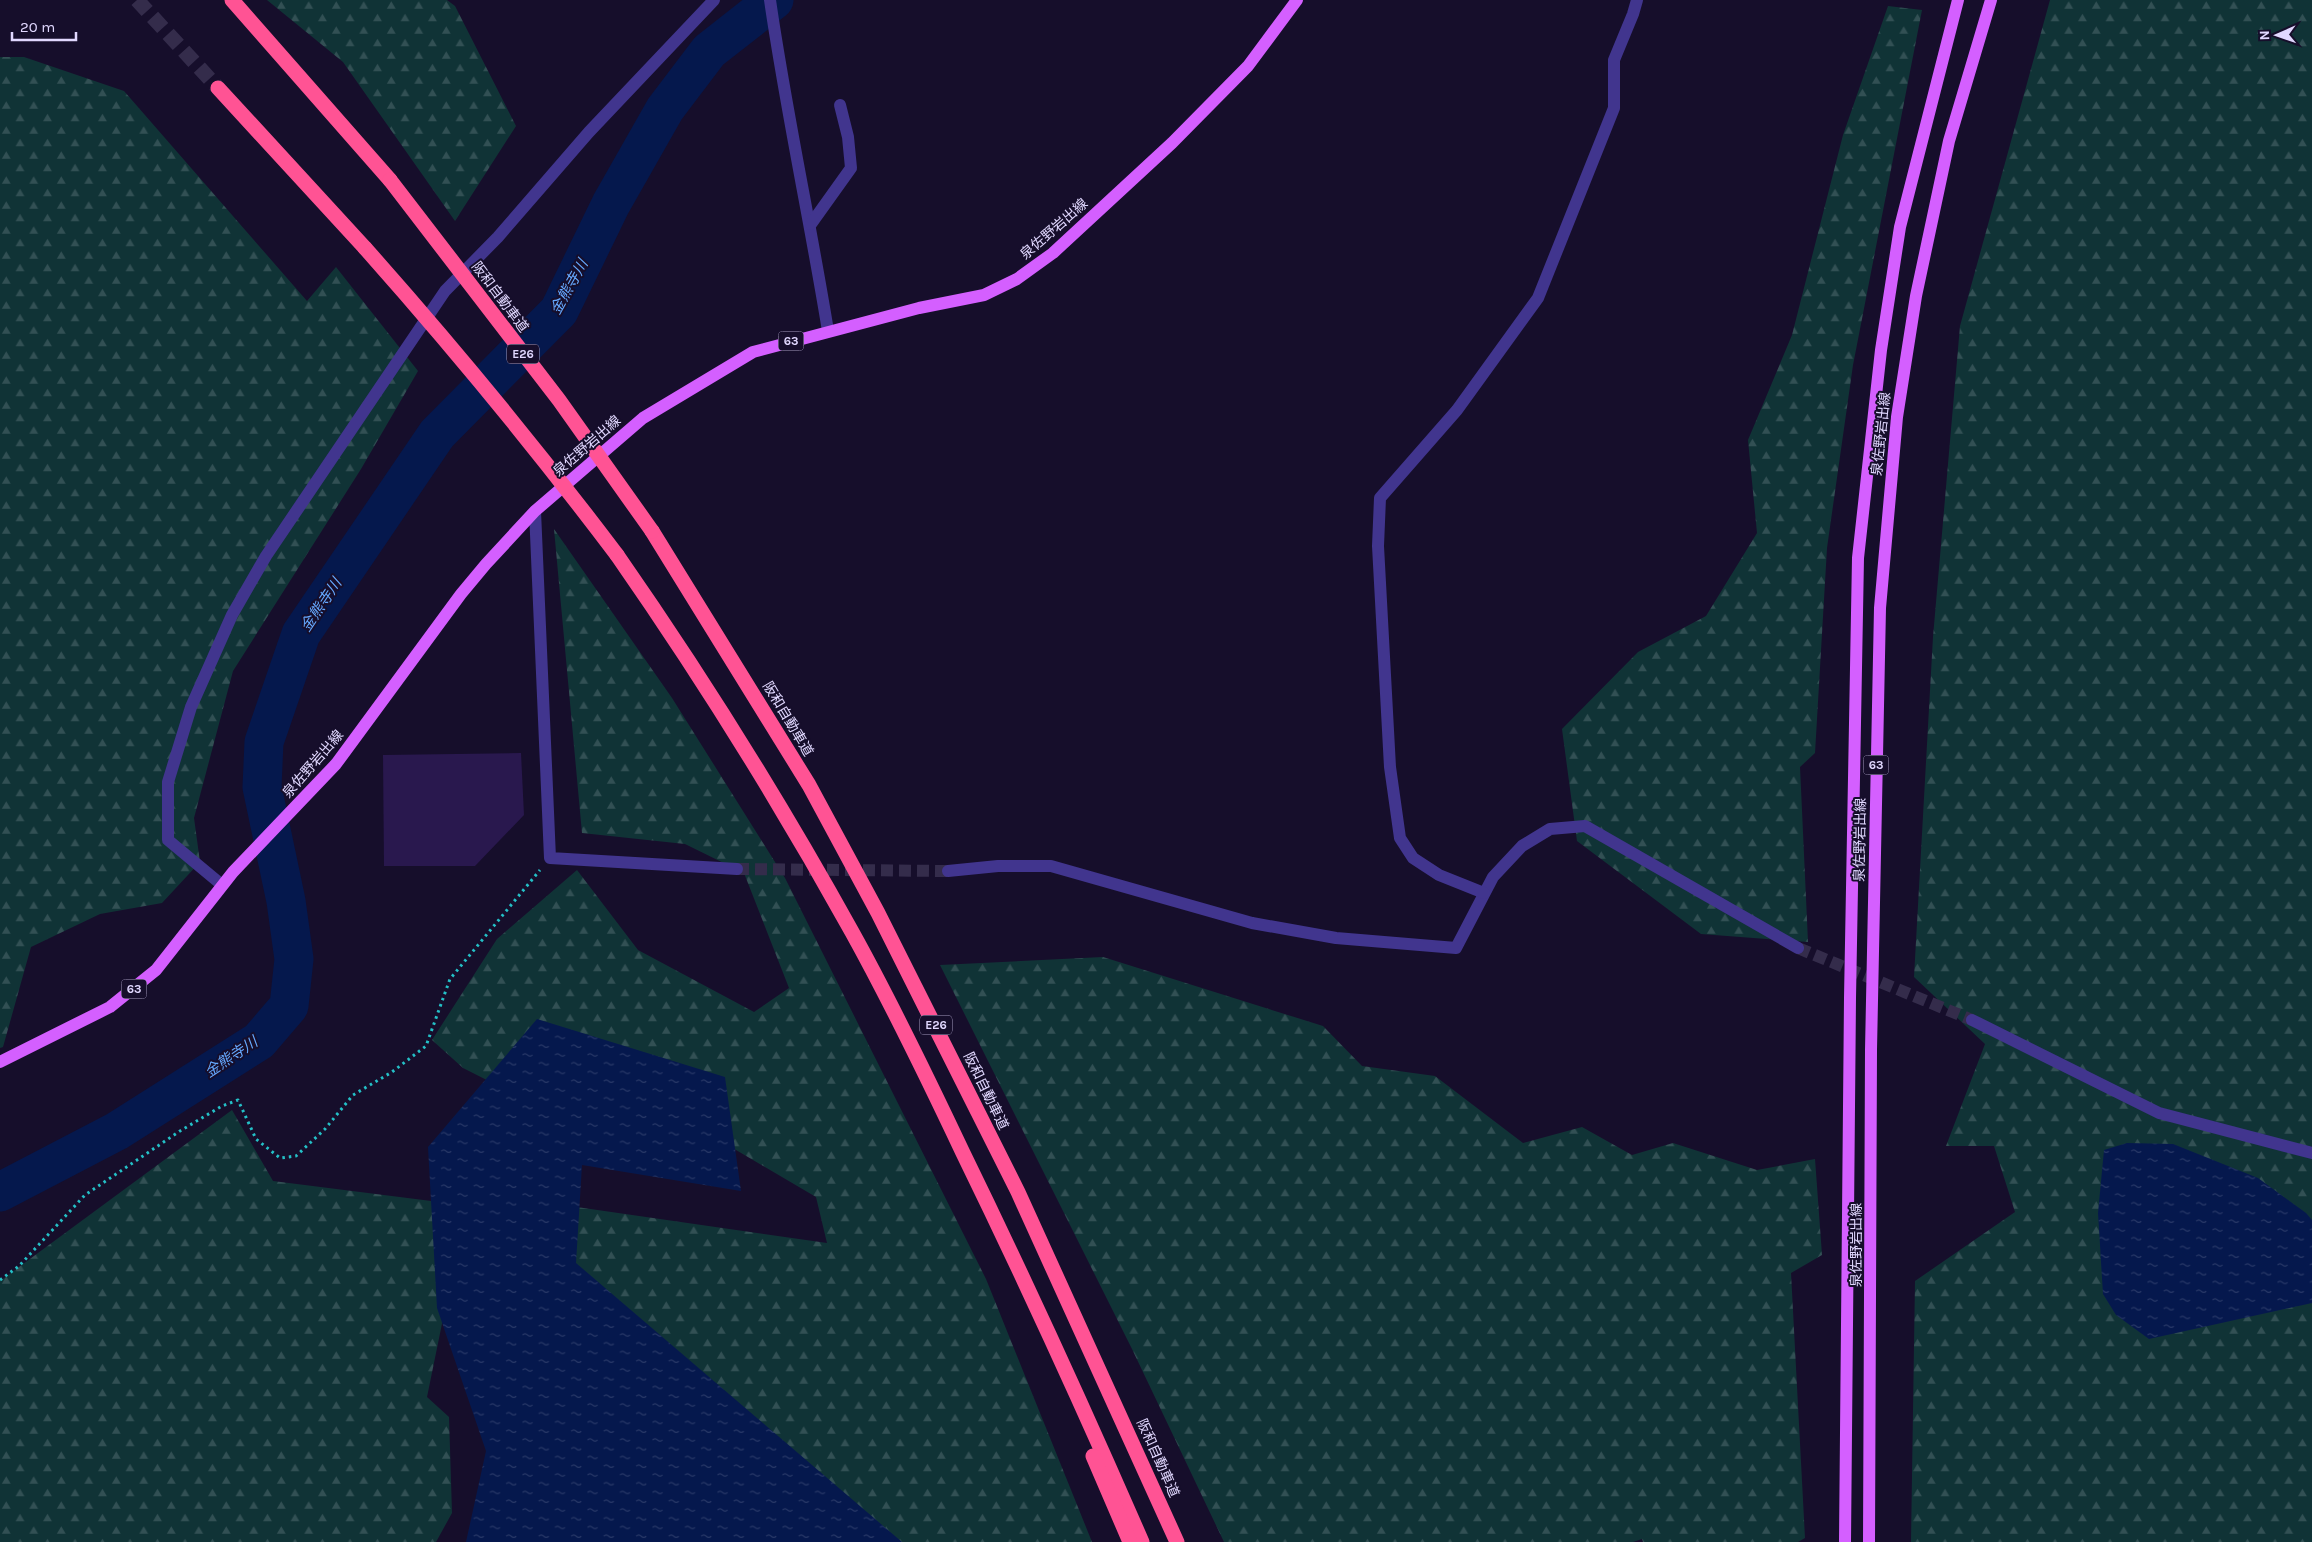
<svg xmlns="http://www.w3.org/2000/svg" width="2312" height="1542" viewBox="0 0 2312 1542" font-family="Karla,'Noto Sans JP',sans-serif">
	<defs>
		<pattern id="forest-firs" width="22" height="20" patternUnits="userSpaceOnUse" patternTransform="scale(1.25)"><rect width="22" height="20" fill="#103336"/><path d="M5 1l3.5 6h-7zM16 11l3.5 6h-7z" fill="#325054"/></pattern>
		<pattern id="water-ripples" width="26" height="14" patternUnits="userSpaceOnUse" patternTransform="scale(1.25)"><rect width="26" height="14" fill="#05184d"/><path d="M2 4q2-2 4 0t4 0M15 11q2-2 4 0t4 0" fill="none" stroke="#293968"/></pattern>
	</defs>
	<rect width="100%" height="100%" fill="#160e2b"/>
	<g fill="url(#forest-firs)">
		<path d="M267 0H447L455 6 516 126 455 221 343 62Z"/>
		<path d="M2050 0H2312V1542H1911L1915 1281 2015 1212 1994 1146H1946L1985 1044 1914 977 1933 637 1960 326Z"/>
		<path d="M1888 6 1922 10 1853 365 1827 548 1815 753 1800 767 1808 942 1701 934 1577 841 1562 729 1638 652 1706 616 1757 533 1748 440 1792 335 1843 135Z"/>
		<path d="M0 57H24L124 91 307 301 336 267 418 371 361 469 233 671 194 818 200 862 162 903 100 914 31 947 3 1047 0 1048Z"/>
		<path d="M554 529 672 698 785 878 986 1279 1092 1542H807L709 1522 528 1200 827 1243 816 1197 697 1127 526 1100 463 1068 432 1040 497 939 577 870 638 950 754 1012 789 988 744 873 685 844 582 833Z"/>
		<path d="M1103 957 1323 1026 1362 1066 1435 1076 1523 1143 1582 1127 1632 1155 1673 1143 1757 1170 1815 1159 1822 1255 1791 1273 1805 1538 1798 1542H1643L1642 1539 1633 1542H1224L1132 1349 940 965Z"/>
		<path d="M232 1110 273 1181 447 1203 446 1304 427 1397 449 1417 452 1513 436 1542H0V1281Z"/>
	</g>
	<g fill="url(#water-ripples)">
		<path d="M537 1019 725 1077 741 1191 582 1165 576 1263 902 1542H466L486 1451 437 1308 428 1147Z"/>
		<path d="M2127 1143 2173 1144 2258 1178 2306 1213 2312 1220V1303L2149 1339 2116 1315 2103 1294 2098 1213 2104 1150Z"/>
	</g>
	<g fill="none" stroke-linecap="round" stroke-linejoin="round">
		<path stroke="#05184d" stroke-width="39" d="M0 1192 117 1131 259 1041 289 1006 294 959 286 901 262 787 264 742 301 634 437 434 559 311 611 204 665 109 709 51 774 0"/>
	</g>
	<path fill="#29184e" d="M521 753 524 815 475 866H384L383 755Z"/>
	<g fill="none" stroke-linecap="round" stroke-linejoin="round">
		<g stroke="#342c4b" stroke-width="12" stroke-dasharray="12 6" stroke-linecap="butt">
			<path d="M737 869 948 871"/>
			<path d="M1798 948 1972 1020"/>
		</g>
		<path stroke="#342c4b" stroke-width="15" stroke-dasharray="15 8" stroke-linecap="butt" d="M137 0 218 88"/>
		<path stroke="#24c0c7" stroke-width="3" stroke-dasharray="2.5 4" stroke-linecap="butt" d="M0 1280 19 1266 85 1195 180 1131 222 1106 238 1100 256 1139 280 1158 296 1156 325 1129 353 1095 392 1072 426 1046 450 979 540 870"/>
		<g stroke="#41358e" stroke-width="12">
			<path d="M770 0C786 111 810 220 828 331"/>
			<path d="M811 224 851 168 848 137 840 105"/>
			<path d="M535 511 550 858 737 869"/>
			<path d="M948 871 998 866H1051L1252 923 1336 938 1456 948 1493 877 1522 846 1550 829 1585 826 1798 948"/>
			<path d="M222 885 168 840V782L191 707 232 615 266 556 445 291 498 237 589 132 714 0"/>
			<path d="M1484 893 1439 875 1413 858 1400 838 1390 767 1378 546 1380 498 1457 410 1538 298 1614 108V60L1633 14 1637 0"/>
			<path d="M1972 1020 2159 1113 2312 1153"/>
		</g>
		<g stroke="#d45fff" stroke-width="12">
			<path d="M0 1062 110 1007 156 970 233 872 336 764 461 594 486 564 535 511 643 418 753 352 919 308 984 295 1017 279 1053 253 1172 143 1248 66 1297 0"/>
			<path d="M1845 1542 1850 998 1858 558 1881 350 1900 227 1958 0"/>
			<path d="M1869 1542 1871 1050 1880 608 1897 417 1916 296 1949 141 1991 0"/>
		</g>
		<g stroke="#ff5394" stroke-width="15">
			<path d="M232 0 390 180"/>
			<path d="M218 88 365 248"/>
			<path d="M652 531 809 785 878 913 1018 1192 1177 1542"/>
			<path d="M617 555C702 677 780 802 852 932 892 1004 928 1079 963 1153 1026 1282 1085 1411 1142 1542"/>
			<path d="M1093 1456 1130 1542"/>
		</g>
		<g stroke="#ff5394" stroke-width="15">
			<path d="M390 180 559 400 652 531"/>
			<path d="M365 248C453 347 537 449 617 555"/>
		</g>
	</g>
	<g text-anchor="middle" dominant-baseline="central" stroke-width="4" stroke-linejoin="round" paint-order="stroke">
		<g fill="#160e2b" stroke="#a49bbf" stroke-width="1">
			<rect x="778.5" y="331.5" width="25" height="19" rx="4"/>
			<rect x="507" y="344.5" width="32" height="19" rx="4"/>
			<rect x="1863.5" y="755.5" width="25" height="19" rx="4"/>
			<rect x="121.5" y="979.5" width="25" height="19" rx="4"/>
			<rect x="920" y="1015.5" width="32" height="19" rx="4"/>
		</g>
		<g font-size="12" font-weight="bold" fill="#e1d8ff">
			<text x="791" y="341">63</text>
			<text x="523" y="354">E26</text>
			<text x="1876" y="765">63</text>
			<text x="134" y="989">63</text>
			<text x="936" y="1025">E26</text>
		</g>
		<g font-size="14" fill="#e1d8ff" stroke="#160e2b">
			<text transform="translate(1054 229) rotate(-41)">泉佐野岩出線</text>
			<text transform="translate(500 297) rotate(53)">阪和自動車道</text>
			<text transform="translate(1881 434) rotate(-84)">泉佐野岩出線</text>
			<text transform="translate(587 446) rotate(-41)">泉佐野岩出線</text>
			<text transform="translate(788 719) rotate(59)">阪和自動車道</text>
			<text transform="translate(313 764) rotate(-49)">泉佐野岩出線</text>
			<text transform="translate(1860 840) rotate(-89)">泉佐野岩出線</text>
			<text transform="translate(986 1091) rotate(64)">阪和自動車道</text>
			<text transform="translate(1856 1245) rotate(-90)">泉佐野岩出線</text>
			<text transform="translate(1158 1458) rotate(66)">阪和自動車道</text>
		</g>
		<g font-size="15" font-style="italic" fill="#66a9ff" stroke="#160e2b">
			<text transform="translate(569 287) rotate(-61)">金熊寺川</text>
			<text transform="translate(321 605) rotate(-56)">金熊寺川</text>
			<text transform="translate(231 1057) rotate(-34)">金熊寺川</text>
		</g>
	</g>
	<g transform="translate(2277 35) rotate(268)" stroke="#160e2b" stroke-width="4" paint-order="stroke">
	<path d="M0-4L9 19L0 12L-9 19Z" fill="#e1d8ff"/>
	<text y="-8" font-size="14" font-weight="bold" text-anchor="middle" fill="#e1d8ff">N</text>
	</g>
	<path d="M12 32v8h64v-8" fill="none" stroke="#e1d8ff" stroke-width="2.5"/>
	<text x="20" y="32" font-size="15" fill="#e1d8ff" stroke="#160e2b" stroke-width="4" paint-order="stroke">20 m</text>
</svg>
